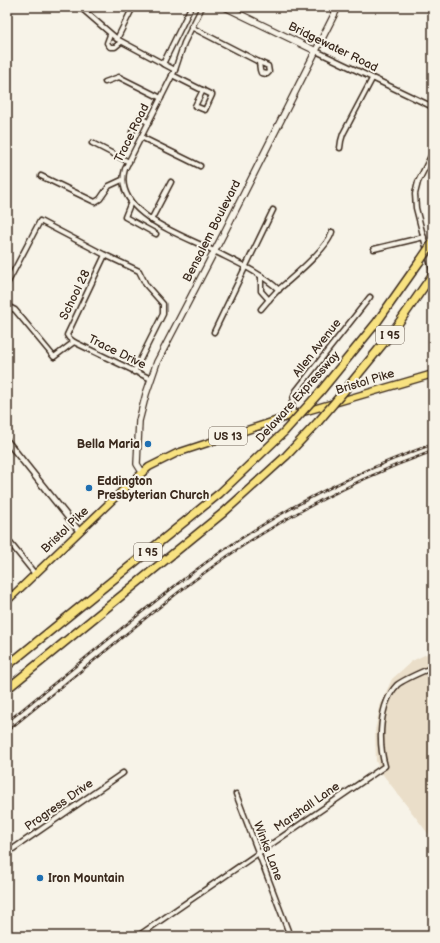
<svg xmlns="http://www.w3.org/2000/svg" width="440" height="943" viewBox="0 0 440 943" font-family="'Balsamiq Sans',sans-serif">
	<rect width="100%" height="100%" fill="#f7f3e8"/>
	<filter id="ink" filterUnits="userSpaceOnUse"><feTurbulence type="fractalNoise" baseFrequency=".025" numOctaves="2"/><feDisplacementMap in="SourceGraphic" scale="8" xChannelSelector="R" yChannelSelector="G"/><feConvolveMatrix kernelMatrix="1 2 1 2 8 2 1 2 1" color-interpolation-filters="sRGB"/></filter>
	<g filter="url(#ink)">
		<path fill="#eadec9" d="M433 651V840L381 772 376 761 375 730 381 703 392 679 412 661Z"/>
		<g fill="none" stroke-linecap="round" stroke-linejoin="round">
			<g stroke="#3b2a1e" stroke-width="7">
				<g id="minor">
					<path d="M80 7 117 39 175 70"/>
					<path d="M202 7 184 43 175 70 125 169C111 214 186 236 216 252 238 263 261 273 279 290"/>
					<path d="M191 27 259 62"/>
					<path d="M110 35 107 43 110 47H115L121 42"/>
					<path d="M117 39 133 7"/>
					<path d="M316 51 433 107"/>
					<path d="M259 62 268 66 269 72 267 74 261 73 260 70Z"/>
					<path d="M163 64 190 9"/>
					<path d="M172 75 212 95 205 110 195 106 203 90"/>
					<path d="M105 82 119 77 161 98"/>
					<path d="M132 132 140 117 149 123"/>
					<path d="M141 137 200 166"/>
					<path d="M92 143 129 162"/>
					<path d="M340 148 341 141 343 134 372 79"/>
					<path d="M433 152 418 182 415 194 416 208 433 274"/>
					<path d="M41 176 95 202 100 199 109 186 122 180"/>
					<path d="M131 202 125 217 156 234"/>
					<path d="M151 220 171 182"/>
					<path d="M374 249 424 237"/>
					<path d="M261 276V291L269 300"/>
					<path d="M7 284 40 221 105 255 139 271 146 285 163 304V314L134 372"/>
					<path d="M7 306 15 310 54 357 74 342 69 338 67 335 105 255"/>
					<path d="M261 309C266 303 272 296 278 290 292 278 328 248 332 232"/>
					<path d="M214 332 273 210"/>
					<path d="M74 342 151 379"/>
					<path d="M293 415 292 402 296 391 370 297"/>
					<path d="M7 539 35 574"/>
					<path d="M236 794 290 936"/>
					<path d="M7 853 123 773"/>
					<path d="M138 936 385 766C378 742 379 704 397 685 404 679 424 671 433 667"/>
				</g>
			</g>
			<g stroke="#3b2a1e" stroke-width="8">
				<path id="tertiary" d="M7 441 79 531"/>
			</g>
			<g stroke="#3b2a1e" stroke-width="8">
				<g id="secondary">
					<path d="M225 7 316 51"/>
					<path d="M142 472 137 464 139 421 146 394 157 362 226 229 338 7"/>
				</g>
			</g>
			<g stroke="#3b2a1e" stroke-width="9">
				<path id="primary" d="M7 601 125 488 149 467 177 453 293 415 433 374"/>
			</g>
			<g stroke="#3b2a1e" stroke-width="10">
				<g id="motorway">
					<path d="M351 383 391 334 433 274"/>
					<path d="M320 392 377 322 420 261"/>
					<path d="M7 666 220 493 284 432"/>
					<path d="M7 689 223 513 286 456 318 422"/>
				</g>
			</g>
			<use href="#minor" stroke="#f7f3e8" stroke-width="4"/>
			<use href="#tertiary" stroke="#f7f3e8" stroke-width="5"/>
			<use href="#secondary" stroke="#f7f3e8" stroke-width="5.5"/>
			<use href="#primary" stroke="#f8e281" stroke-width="6"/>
			<use href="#motorway" stroke="#f8e281" stroke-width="7"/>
			<g stroke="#3b2a1e" stroke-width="2.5">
				<g id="rail">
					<path d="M7 722C45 691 84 659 122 628 163 595 206 560 251 532 308 496 369 467 433 444"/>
					<path d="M7 731C41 703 75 676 108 649 151 613 195 578 241 547 301 508 366 475 433 451"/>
				</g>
			</g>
			<use href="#rail" stroke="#f7f3e8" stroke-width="1" stroke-dasharray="3" stroke-linecap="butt"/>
			<g stroke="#3b2a1e" stroke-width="10" stroke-linecap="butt">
				<g id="motorway-bridge">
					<path d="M420 261 433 242"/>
					<path d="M318 422 351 383"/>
					<path d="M284 432 320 392"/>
				</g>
			</g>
			<use href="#motorway-bridge" stroke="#f8e281" stroke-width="7"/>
		</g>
	</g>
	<g fill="#1f6fb2" stroke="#f7f3e8" stroke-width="1.5">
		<circle cx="148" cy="444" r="4"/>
		<circle cx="89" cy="488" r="4"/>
		<circle cx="40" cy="878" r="4"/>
	</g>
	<g text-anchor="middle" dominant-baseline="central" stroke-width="4" stroke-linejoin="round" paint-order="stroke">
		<g fill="#f7f3e8" stroke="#73665b" stroke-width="1">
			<rect x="376" y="326" width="28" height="18" rx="3"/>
			<rect x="209" y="427" width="38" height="18" rx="3"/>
			<rect x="134" y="543" width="28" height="18" rx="3"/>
		</g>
		<g font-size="11" font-weight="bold" fill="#3b2a1e">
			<text x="390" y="335">I 95</text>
			<text x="228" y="436">US 13</text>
			<text x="148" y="552">I 95</text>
		</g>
		<g font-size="12" fill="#3b2a1e" stroke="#f7f3e8">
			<text transform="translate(333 47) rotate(26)">Bridgewater Road</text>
			<text transform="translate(132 133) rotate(-64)">Trace Road</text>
			<text transform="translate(212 231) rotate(-63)">Bensalem Boulevard</text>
			<text transform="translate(75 295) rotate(-64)">School 28</text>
			<text transform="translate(317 348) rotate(-52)">Allen Avenue</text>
			<text transform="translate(117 352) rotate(26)">Trace Drive</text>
			<text transform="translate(365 382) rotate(-17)">Bristol Pike</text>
			<text transform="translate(298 397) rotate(-48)">Delaware Expressway</text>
			<text transform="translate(65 530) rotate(-44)">Bristol Pike</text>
			<text transform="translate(59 805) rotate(-35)">Progress Drive</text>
			<text transform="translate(307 807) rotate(-35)">Marshall Lane</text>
			<text transform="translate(268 851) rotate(69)">Winks Lane</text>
		</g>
		<g font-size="12" font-weight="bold" fill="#3b2a1e" stroke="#f7f3e8" text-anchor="start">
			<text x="140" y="444" text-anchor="end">Bella Maria</text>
			<text x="97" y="481">Eddington<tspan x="97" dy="14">Presbyterian Church</tspan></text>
			<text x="48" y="878">Iron Mountain</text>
		</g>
	</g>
	<rect width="440" height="943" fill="none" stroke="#f7f3e8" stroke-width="24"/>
	<rect x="12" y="12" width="416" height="919" fill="none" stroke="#3b2a1e" stroke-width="1.5" filter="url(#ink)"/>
</svg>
